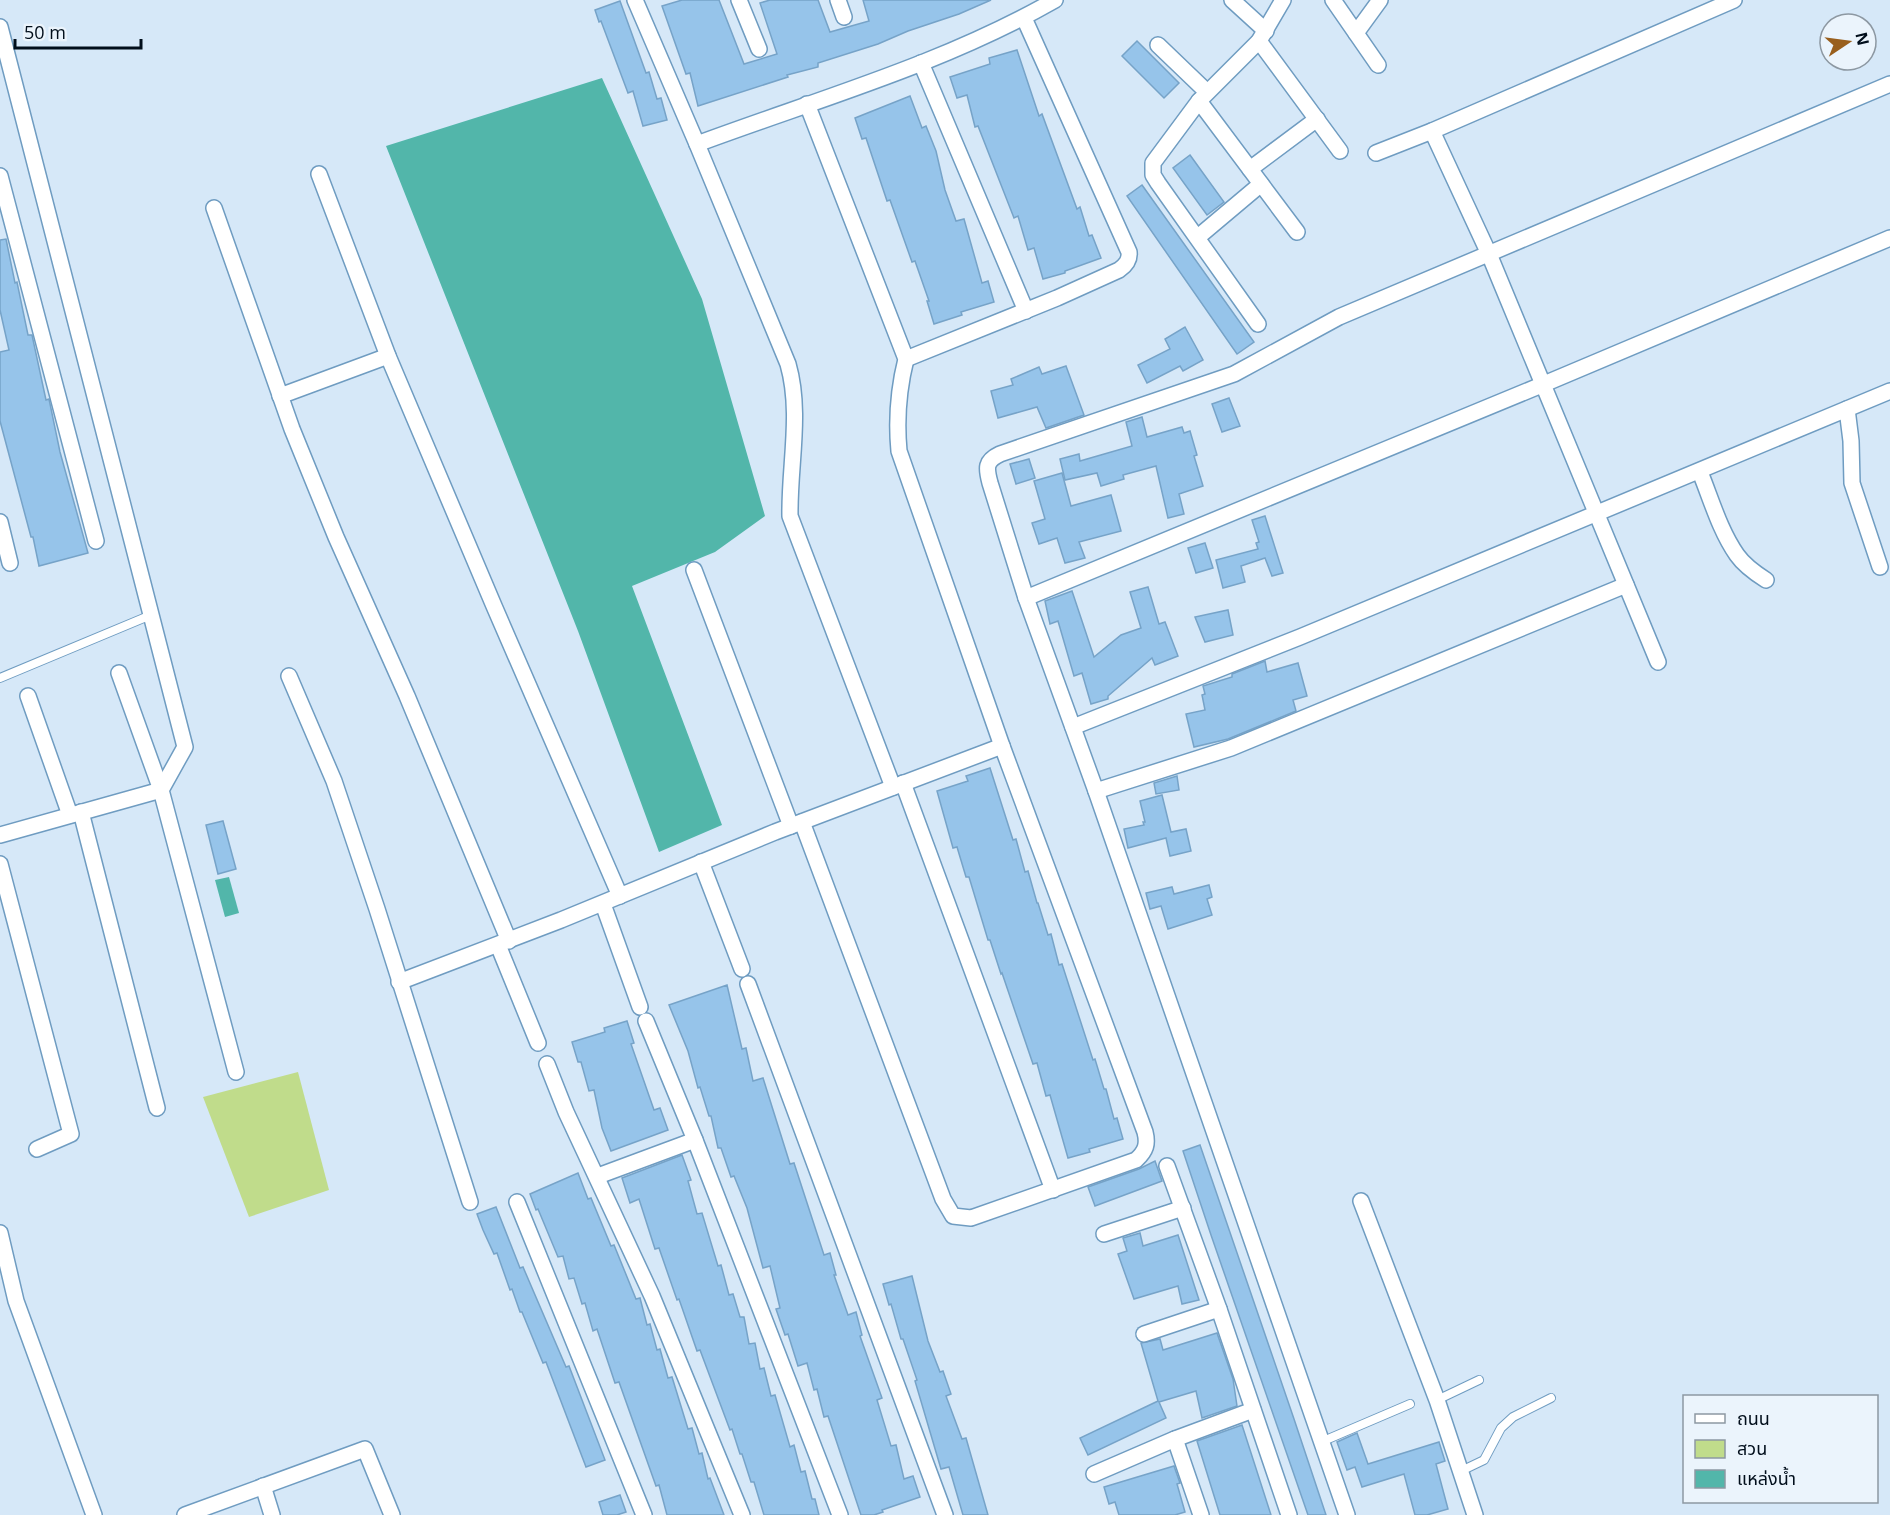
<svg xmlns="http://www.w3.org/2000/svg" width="1890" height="1515" viewBox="0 0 1890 1515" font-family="'Open Sans','Noto Sans Thai',sans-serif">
	<rect width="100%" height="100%" fill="#d6e8f8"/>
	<path fill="#c0dc8b" d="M298 1072 329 1190 249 1217 203 1097Z"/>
	<g fill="#52b6aa">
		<path d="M602 78 702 299 765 516 715 552 632 586 722 825 659 852 578 631 386 146Z"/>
		<path d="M229 877 239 913 225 917 215 880Z"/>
	</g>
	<g fill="#96c4ea" stroke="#76a3c8" stroke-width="1.5">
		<path d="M682 0H719L744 64 777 54 760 3 770 0H818L830 32 869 21 863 0H991L959 14 908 31 878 44 818 63V67L787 75 788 77 698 106 690 73 686 74 662 6Z"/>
		<path d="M620 1 646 73 649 72 657 99 661 98 667 120 643 126 633 91 628 93 601 21 599 22 595 10Z"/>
		<path d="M1137 41 1179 83 1164 98 1122 56Z"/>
		<path d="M1017 50 1039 116 1042 114 1077 209 1080 207 1089 236 1092 235 1101 258 1065 271V273L1043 279 1034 248 1028 250 1018 216 1014 218 978 126 975 127 967 95 957 98 950 77 990 64 989 58Z"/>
		<path d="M910 96 922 128 926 126 936 151 945 190 956 221 964 219 982 283 988 281 994 302 961 312 962 315 934 324 927 301H929L915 261 912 262 890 200 887 201 866 138 862 139 855 118Z"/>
		<path d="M1190 155 1224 202 1207 215 1173 168Z"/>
		<path d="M1142 185 1254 342 1237 354 1127 196Z"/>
		<path d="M6 239 15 283 17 282 28 335H32L46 400 49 399 60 452 88 553 39 566 33 537H31L0 421V352L9 350 0 310V240Z"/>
		<path d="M1185 327 1203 360 1183 371 1180 366 1147 383 1138 365 1170 349 1165 339Z"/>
		<path d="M1066 366 1084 415 1046 428 1037 407 998 418 991 391 1013 385 1011 379 1039 367 1042 374Z"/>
		<path d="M1229 398 1240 426 1222 432 1212 404Z"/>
		<path d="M1142 417 1147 437 1182 427 1184 433 1190 431 1197 455 1194 456 1203 486 1179 494 1184 514 1168 518 1156 466 1123 475 1124 479 1101 486 1097 473 1065 480 1060 459 1079 454 1080 461 1132 446 1126 422Z"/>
		<path d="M1029 459 1035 478 1016 484 1010 464Z"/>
		<path d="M1062 473 1071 506 1111 495 1121 531 1079 542 1085 558 1065 563 1057 538 1039 544 1032 523 1045 519 1034 481Z"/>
		<path d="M1265 516 1283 573 1272 576 1265 558 1241 566 1245 582 1223 588 1216 560 1258 549 1256 543 1259 542 1252 520Z"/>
		<path d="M1205 543 1213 568 1196 573 1188 548Z"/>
		<path d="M1148 587 1159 624 1165 622 1178 656 1155 665 1152 658 1108 696V699L1091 704 1082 673 1074 676 1058 621 1050 624 1045 601 1072 591 1094 657 1121 635 1141 628 1130 592Z"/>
		<path d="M1228 610 1233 635 1205 642 1195 617Z"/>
		<path d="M1265 661 1267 672 1298 663 1307 696 1293 700 1296 711 1228 739 1194 747 1186 714 1205 710 1202 695 1205 694 1203 686 1232 677V674Z"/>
		<path d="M990 768 1013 840 1016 839 1025 872 1028 871 1037 903H1038L1048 935 1051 934 1059 965 1062 964 1093 1060 1095 1059 1104 1089H1106L1114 1119 1117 1118 1123 1139 1089 1149 1090 1152 1068 1158 1050 1095 1046 1096 1037 1063 1033 1064 1002 973 1001 974 990 940H988L969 877H966L957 847 953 848 937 791 968 781 966 776Z"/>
		<path d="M1177 776 1179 790 1156 794 1154 783Z"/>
		<path d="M1162 795 1171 832 1186 829 1191 851 1170 856 1166 838 1128 848 1124 829 1144 825 1143 822H1145L1140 801Z"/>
		<path d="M223 821 236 869 218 874 206 825Z"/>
		<path d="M1209 885 1212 897 1207 899 1212 915 1168 929 1161 906 1150 909 1146 893 1172 887 1174 894Z"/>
		<path d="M727 985 742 1049 746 1048 753 1081 763 1078 790 1164 794 1163 824 1255 830 1253 836 1275H834L848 1315 856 1312 862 1335 860 1336 882 1398 877 1400 891 1446 896 1445 904 1479 913 1476 920 1497 882 1510 883 1512 874 1515H861L828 1416 824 1417 817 1389 814 1390 807 1363 798 1366 788 1334 785 1335 776 1309 780 1308 770 1266 763 1268 747 1208 734 1176 731 1177 721 1148H718L711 1116H709L700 1087 698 1088 688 1051 669 1005Z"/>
		<path d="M627 1021 634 1043 631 1044 654 1110 660 1108 668 1130 611 1151 602 1128 594 1090 589 1091 581 1062H578L572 1042 605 1032 604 1028Z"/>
		<path d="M1200 1145 1294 1419 1326 1515H1308L1211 1235 1183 1151Z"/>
		<path d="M682 1155 691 1180 688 1181 697 1214 702 1213 718 1266 721 1265 729 1295 733 1294 740 1317H744L749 1344 755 1343 760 1369 764 1368 771 1396 775 1395 790 1447 794 1445 801 1472 805 1471 812 1499H815L819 1515H764L754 1482H751L742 1454H740L732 1429 730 1430 700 1350 697 1351 679 1299 677 1300 659 1248 655 1249 639 1199 630 1203 622 1178Z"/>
		<path d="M1155 1161 1162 1181 1095 1206 1088 1187 1139 1169Z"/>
		<path d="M578 1173 588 1199 591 1198 611 1246 614 1245 636 1299 640 1298 647 1325 650 1324 657 1350 660 1349 668 1378 672 1377 688 1429 692 1428 699 1454 702 1453 708 1479 710 1478 724 1515H667L659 1485 656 1486 619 1382 615 1383 597 1329 593 1331 585 1303 582 1304 574 1278 569 1279 563 1256 558 1257 538 1209 536 1210 530 1194Z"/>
		<path d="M496 1207 520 1268 523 1267 566 1367 569 1366 605 1460 586 1467 546 1362 543 1363 522 1312H520L512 1289 510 1290 497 1253 494 1254 483 1230 477 1214Z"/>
		<path d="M1140 1233 1143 1246 1178 1235 1199 1300 1182 1304 1178 1286 1134 1299 1118 1254 1127 1251 1123 1238Z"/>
		<path d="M912 1276 928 1341 940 1372 943 1371 951 1394 946 1396 962 1439 966 1438 988 1515H963L949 1467 941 1469 915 1381 917 1380 903 1339H901L891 1304 889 1305 883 1284Z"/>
		<path d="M1217 1333 1233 1379 1237 1406 1202 1418 1196 1391 1159 1402 1166 1418 1088 1455 1080 1438 1158 1401 1141 1343 1160 1339 1163 1350Z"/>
		<path d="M1242 1425 1271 1515H1220L1197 1441Z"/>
		<path d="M1357 1433 1368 1464 1439 1442 1445 1461 1436 1464 1448 1509 1427 1515H1415L1404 1474 1362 1487 1355 1467 1347 1470 1337 1442Z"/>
		<path d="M1174 1466 1180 1483 1177 1484 1185 1512 1175 1515H1119L1115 1502 1109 1504 1104 1487Z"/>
		<path d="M620 1495 626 1512 617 1515H603L599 1502Z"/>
	</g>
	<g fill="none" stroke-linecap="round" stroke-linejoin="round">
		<g stroke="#6f9cc1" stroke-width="10">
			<g id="lane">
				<path d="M0 678 151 615"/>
				<path d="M1437 1400 1479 1380"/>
				<path d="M1321 1442 1410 1404"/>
				<path d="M1461 1471 1484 1460 1501 1428 1513 1417 1551 1398"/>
			</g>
		</g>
		<g stroke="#6f9cc1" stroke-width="18">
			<g id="street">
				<path d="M635 0 697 144 788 364C802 413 789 466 790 516L893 787"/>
				<path d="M739 0 759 49"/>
				<path d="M838 0 844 17"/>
				<path d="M1232 0 1266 31"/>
				<path d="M1333 0 1378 65"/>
				<path d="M0 27 185 747 161 790 236 1072"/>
				<path d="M1356 33 1380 0"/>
				<path d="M1259 41 1340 151"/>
				<path d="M1158 45 1207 92"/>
				<path d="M921 63 1026 311"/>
				<path d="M1199 101 1297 232"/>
				<path d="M1432 131 1489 254 1658 662"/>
				<path d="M697 144C818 99 943 64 1055 0"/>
				<path d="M1376 153 1432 131 1734 0"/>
				<path d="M1250 169 1317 119"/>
				<path d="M319 174 388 356 494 606 620 896"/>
				<path d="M0 176 96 541"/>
				<path d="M214 208 292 429 336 537 407 696 509 941"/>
				<path d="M1198 237 1261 184"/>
				<path d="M1258 324 1158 183 1153 175V163L1199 101 1259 41 1283 0"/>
				<path d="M906 359 1057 298 1119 270C1126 265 1130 260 1129 252L1024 18"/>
				<path d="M280 396 388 356"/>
				<path d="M1847 409 1851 441 1852 483 1880 567"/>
				<path d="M1700 472C1711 499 1720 531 1737 555 1744 565 1755 573 1766 580"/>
				<path d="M0 522 10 563"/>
				<path d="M694 570 791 826"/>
				<path d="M1026 598 1544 384 1890 238"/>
				<path d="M289 676 334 781 377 909 470 1202"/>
				<path d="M28 696 70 815"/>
				<path d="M1073 727 1300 637 1890 391"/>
				<path d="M903 783 1053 1190"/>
				<path d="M1096 791 1231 748 1626 585"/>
				<path d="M81 812 157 1108"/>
				<path d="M802 822 943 1199 953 1216 971 1218 1136 1160C1146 1151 1148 1144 1145 1132L1002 746 899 451C896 419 898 391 906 359L807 104"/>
				<path d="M0 835 161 790 119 673"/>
				<path d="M701 862 742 969"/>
				<path d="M0 864 71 1134 37 1149"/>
				<path d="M603 904 640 1007"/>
				<path d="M498 945 538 1043"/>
				<path d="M399 982 561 920 775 832 1002 746"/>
				<path d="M748 984 945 1515"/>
				<path d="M646 1021 695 1140 840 1515"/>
				<path d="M547 1064 566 1112 652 1296 742 1515"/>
				<path d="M1167 1166 1219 1309 1289 1515"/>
				<path d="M598 1176 695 1140"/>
				<path d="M1361 1201 1437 1400 1475 1515"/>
				<path d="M517 1202 644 1515"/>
				<path d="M0 1233 16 1301 94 1515"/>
				<path d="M1104 1234 1183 1208"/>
				<path d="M1144 1334 1219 1309"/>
				<path d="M1175 1439 1201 1515"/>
				<path d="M1094 1474 1175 1439 1253 1410"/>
				<path d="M263 1486 272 1515"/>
				<path d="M185 1515 365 1449 392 1515"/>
				<path d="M1347 1515 1096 791 1026 598 990 483C986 468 985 461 1000 454L1234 374 1339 317 1890 84"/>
			</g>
		</g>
		<use href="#lane" stroke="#fff" stroke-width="8"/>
		<use href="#street" stroke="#fff" stroke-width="15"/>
	</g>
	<rect x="1683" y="1395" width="195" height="108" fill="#ebf4fc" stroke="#8d98a2" stroke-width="1.5"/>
	<rect x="1695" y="1414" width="30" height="9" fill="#ffffff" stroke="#8d98a2" stroke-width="1.5"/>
	<text x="1737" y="1425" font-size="18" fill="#010e1b">ถนน</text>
	<rect x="1695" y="1440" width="30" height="18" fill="#c0dc8b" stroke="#8d98a2" stroke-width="1.5"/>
	<text x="1737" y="1455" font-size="18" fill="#010e1b">สวน</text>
	<rect x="1695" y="1470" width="30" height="18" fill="#52b6aa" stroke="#8d98a2" stroke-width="1.5"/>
	<text x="1737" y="1485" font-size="18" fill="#010e1b">แหล่งน้ำ</text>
	<g transform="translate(1848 42) rotate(77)"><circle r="28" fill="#ebf4fc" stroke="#8d98a2" stroke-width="1.5"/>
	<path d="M0-4.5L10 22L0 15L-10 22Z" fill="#995f1d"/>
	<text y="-9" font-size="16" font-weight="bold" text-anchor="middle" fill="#010e1b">N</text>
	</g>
	<path d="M15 39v9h126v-9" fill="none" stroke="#010e1b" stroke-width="3"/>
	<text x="24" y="39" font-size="18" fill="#010e1b" stroke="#ebf4fc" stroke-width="4.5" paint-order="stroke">50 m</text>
</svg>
